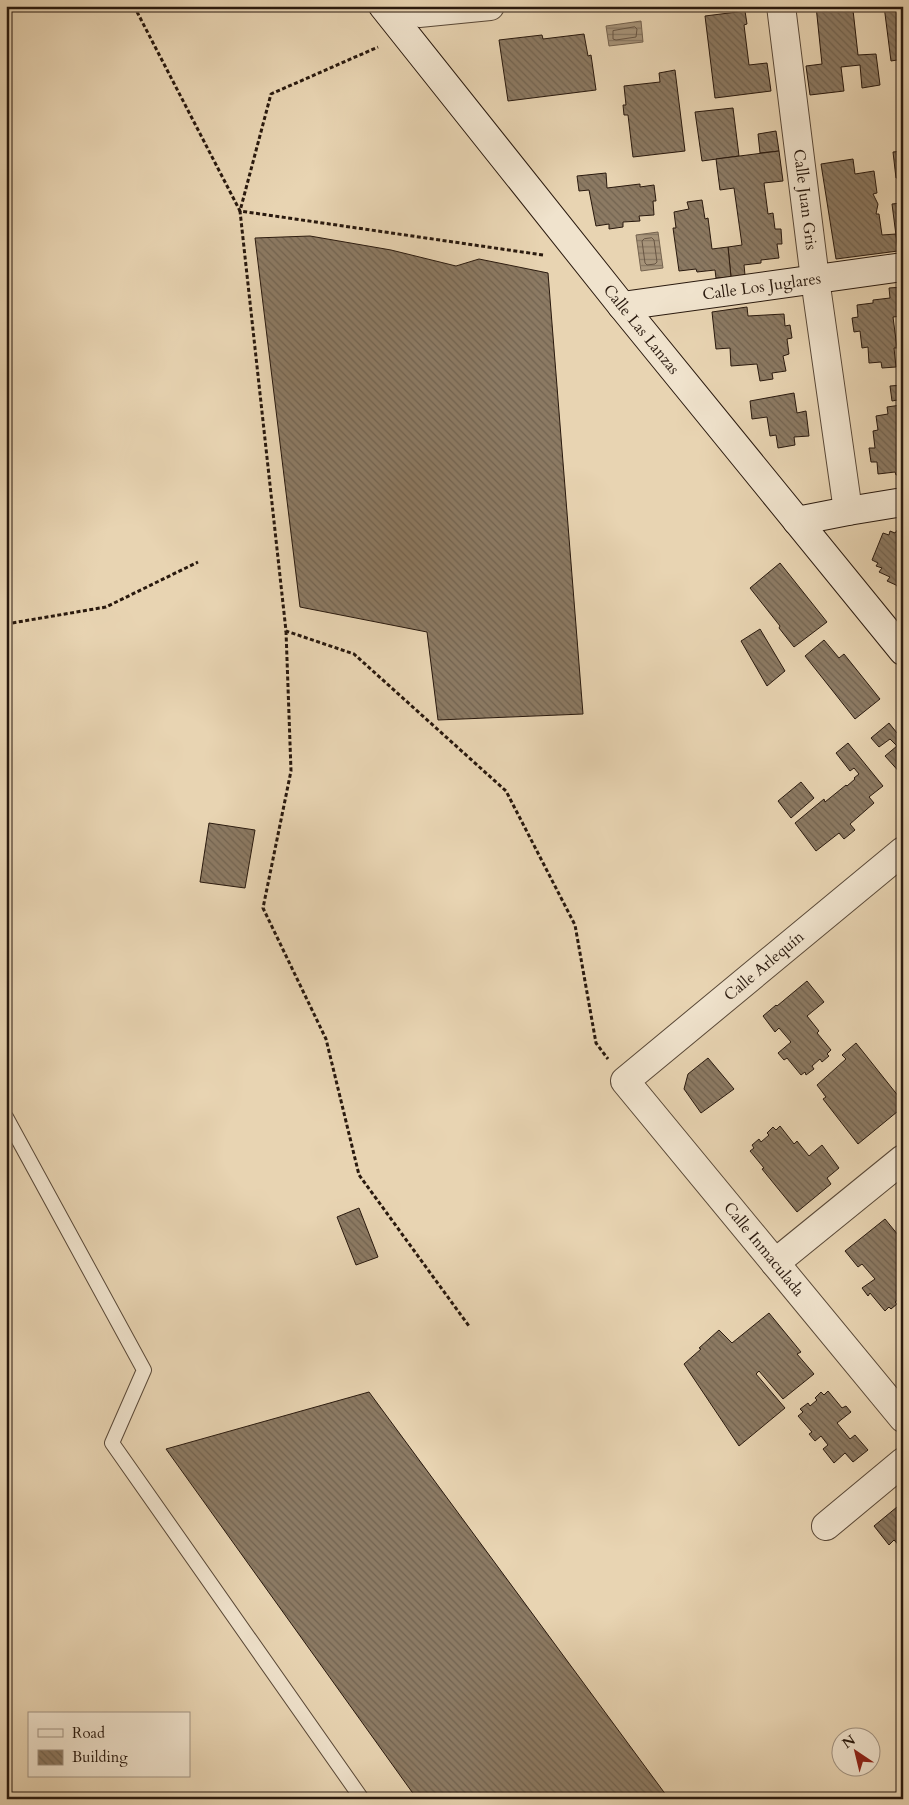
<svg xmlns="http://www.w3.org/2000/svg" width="909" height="1805" viewBox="0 0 909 1805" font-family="Cardo,serif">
	<defs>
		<pattern id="water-rules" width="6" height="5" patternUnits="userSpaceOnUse" patternTransform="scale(1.25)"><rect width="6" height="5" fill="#a7947a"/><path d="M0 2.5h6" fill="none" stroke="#887862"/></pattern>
		<pattern id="building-back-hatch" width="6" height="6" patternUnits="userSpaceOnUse" patternTransform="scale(1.25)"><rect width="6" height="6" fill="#8c7a63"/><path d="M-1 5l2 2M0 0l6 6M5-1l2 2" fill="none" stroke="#726350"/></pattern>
	</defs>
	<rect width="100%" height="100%" fill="#e8d4b2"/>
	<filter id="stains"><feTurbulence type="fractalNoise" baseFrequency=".004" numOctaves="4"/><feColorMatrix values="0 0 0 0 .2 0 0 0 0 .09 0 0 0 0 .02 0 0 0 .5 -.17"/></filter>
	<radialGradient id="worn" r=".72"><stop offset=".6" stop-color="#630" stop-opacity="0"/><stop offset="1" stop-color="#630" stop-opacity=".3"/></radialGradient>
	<g fill="url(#water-rules)" stroke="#75634f">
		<path d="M641 21 643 42 609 46 606 26Z"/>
		<path d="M658 232 663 268 641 271 636 235Z"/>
	</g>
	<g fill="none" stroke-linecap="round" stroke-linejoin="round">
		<g stroke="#685644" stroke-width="1">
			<path d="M635 27 637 29 636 37 616 40 613 39V31Z"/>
			<path d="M652 238 654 240 657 262 655 264 647 265 645 263 642 241 644 239Z"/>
		</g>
	</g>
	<g fill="url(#building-back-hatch)" stroke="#29190e">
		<path d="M816 6H857V10H853L858 55 876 54 880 85 862 88 860 65 841 67 844 91 810 95 806 66 822 64Z"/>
		<path d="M884 6H903V59L891 61Z"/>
		<path d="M745 11 747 24 744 25 749 65 767 63 771 91 715 98 705 16Z"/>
		<path d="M584 34 588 56 591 55 596 90 508 101 499 40 542 35 543 39Z"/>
		<path d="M675 70 685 151 633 157 628 115H624L623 105H626L624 86 660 82 659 73Z"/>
		<path d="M733 108 739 156 702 161 695 112Z"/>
		<path d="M776 131 779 151 760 153 758 134Z"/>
		<path d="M779 151 783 181 764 183 768 214 773 213 775 229H781L782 244H777L779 258 761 260V263L744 265 745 275 731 277 728 247 742 245 734 188 720 190 716 159Z"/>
		<path d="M903 151V177L896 178 893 152Z"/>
		<path d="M853 159 855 174 874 171 877 193 873 194 878 204 876 214H879L882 235 896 234 898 251 836 259 821 164Z"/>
		<path d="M606 173 607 188 640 184V187L654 185 656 201H653L654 215 639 216 640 221 623 222V227L609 229V224L596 226 589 190 579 191 577 176Z"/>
		<path d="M702 200 705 219 708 218 712 249 728 247 731 277 716 278 715 270 697 272 696 269 679 271 673 228H676L674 212 689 209 687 202Z"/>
		<path d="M901 203 903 216V250L898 251 892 204Z"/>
		<path d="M310 236 391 250 456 266 479 259 548 273 583 714 438 720 427 632 300 607 255 238Z"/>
		<path d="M903 287V316L893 317 897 348H894L896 367 882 368 881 362 869 363 868 347 862 348 860 331 854 332 852 318 858 317 857 305 873 303V300L890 298 889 288Z"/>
		<path d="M747 307 748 316 784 314 785 326 790 325 792 338 787 339 789 354 783 356 786 371 772 373 773 379 760 381 757 364 731 366 730 348 716 349 712 312Z"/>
		<path d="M903 385V399L892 401 890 386Z"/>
		<path d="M794 393 797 413 806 411 809 436 794 437 795 445 778 448 776 435 770 436 767 417 752 419 750 401Z"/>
		<path d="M901 405 903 419V474L896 475 895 472 878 474 877 462H871L869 448H875L873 431 878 430 876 416 888 414 887 407Z"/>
		<path d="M898 529 903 531V597L897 594 900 590 896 585 887 581 890 577 879 572 882 568 876 566 878 563 872 560 883 533 889 535 890 531 895 533Z"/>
		<path d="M780 563 827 622 794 647 779 628 780 626 750 588Z"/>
		<path d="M760 629 785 671 767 686 741 641Z"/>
		<path d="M824 640 839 658 844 654 880 699 855 719 805 656Z"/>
		<path d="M889 723 897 733 903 729V780L900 777 902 775 885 756 897 746 890 739 879 747 871 738Z"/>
		<path d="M848 743 883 786 869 797 874 803 850 824 855 830 844 839 839 833 816 851 795 823 824 799 825 802 846 785 847 786 855 779 854 778 859 774 854 768 850 771 836 753Z"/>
		<path d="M801 782 814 798 791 818 778 801Z"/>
		<path d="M209 823 255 830 245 888 200 882Z"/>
		<path d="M807 981 824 1002 807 1016 819 1031 817 1033 831 1050 827 1054 829 1056 822 1062 820 1059 812 1066 814 1069 806 1075 805 1072 801 1075 787 1058 784 1060 778 1053 791 1042 779 1028 775 1032 763 1016 776 1005 777 1006Z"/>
		<path d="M856 1043 903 1102V1107L858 1144 823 1099 826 1097 817 1085 846 1059 842 1055Z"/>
		<path d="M708 1058 734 1089 701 1113 684 1089 688 1074Z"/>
		<path d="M780 1126 794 1144 797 1141 809 1156 822 1145 839 1168 827 1178 831 1184 797 1212 762 1169 764 1168 750 1151 754 1148 752 1145 759 1139 761 1142 769 1135 767 1133 773 1127 776 1130Z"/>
		<path d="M359 1208 378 1257 356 1265 337 1217Z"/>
		<path d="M885 1219 903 1241V1266L900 1268 903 1271V1296L895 1302 897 1304 891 1309 889 1307 885 1311 870 1293 868 1296 862 1288 875 1279 862 1264 858 1267 845 1251Z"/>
		<path d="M769 1313 801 1352 797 1354 814 1374 783 1399 759 1371 756 1374 785 1408 739 1446 684 1364 701 1349 699 1348 719 1330 732 1343Z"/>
		<path d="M828 1391 842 1408 846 1406 851 1412 837 1423 850 1439 855 1435 868 1450 853 1462 845 1453 834 1463 823 1449 828 1445 821 1436 815 1441 809 1434 812 1432 798 1416 803 1412 800 1409 808 1403 810 1406 817 1400 815 1398 821 1392 824 1395Z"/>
		<path d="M369 1392 669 1799H417L166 1449Z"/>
		<path d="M903 1502V1550L894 1540 889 1545 874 1526Z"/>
	</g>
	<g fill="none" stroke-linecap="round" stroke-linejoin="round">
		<g stroke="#594837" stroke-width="16">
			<path id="lane" d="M6 1117 144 1370 112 1443 362 1799"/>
		</g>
		<g stroke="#594837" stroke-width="30">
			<g id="street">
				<path id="s1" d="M781 6 815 279 848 511"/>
				<path d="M419 13 490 6"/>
				<path id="s2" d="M903 851 625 1081 903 1418"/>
				<path d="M775 1263 903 1159"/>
				<path d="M826 1526 903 1462"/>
			</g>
		</g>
		<g stroke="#29190e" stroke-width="30">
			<g id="secondary">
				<path id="s3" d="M383 6 622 306 903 651"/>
				<path id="s4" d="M622 306 903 267"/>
				<path d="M797 521 848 511 903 502"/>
			</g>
		</g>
		<g stroke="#29190e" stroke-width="3" stroke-dasharray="4 2.5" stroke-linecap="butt">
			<path d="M134 6 240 211 271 94 378 47"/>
			<path d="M543 255 240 211 286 631 354 654 506 791 575 925 596 1043 608 1059"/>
			<path d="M6 624 106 607 198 562"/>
			<path d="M286 631 291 771 263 908 326 1039 359 1175 469 1326"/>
		</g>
		<use href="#lane" stroke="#f0e3cd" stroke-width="14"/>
		<use href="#street" stroke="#f0e3cd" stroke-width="28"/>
		<use href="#secondary" stroke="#f0e3cd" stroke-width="28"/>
	</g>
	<g text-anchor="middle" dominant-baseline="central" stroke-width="4" stroke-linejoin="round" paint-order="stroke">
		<g font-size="16" fill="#29190e" stroke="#f0e3cd">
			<text stroke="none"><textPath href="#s1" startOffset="195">Calle Juan Gris</textPath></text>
			<text stroke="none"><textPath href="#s4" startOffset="141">Calle Los Juglares</textPath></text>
			<text stroke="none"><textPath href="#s3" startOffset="414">Calle Las Lanzas</textPath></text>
			<text transform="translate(764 966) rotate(-40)">Calle Arlequín</text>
			<text stroke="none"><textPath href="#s2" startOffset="579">Calle Inmaculada</textPath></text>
		</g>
	</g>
	<rect width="909" height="1805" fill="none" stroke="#e8d4b2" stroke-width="25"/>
	<rect x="8" y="8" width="894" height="1790" fill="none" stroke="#29190e" stroke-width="2.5"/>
	<rect x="12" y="12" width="884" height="1780" fill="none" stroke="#29190e"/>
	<rect x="28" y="1712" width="162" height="65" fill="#f0e3cd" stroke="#a09281"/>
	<rect x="38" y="1729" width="25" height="8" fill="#f0e3cd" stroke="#a09281"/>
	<text x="72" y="1738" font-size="15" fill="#29190e">Road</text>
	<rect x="38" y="1750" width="25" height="15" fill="url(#building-back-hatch)" stroke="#a09281"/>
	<text x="72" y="1762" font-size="15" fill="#29190e">Building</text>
	<g transform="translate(856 1752) rotate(325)"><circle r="24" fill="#f0e3cd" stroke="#a09281"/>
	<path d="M0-4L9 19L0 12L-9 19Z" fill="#8f2418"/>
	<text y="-8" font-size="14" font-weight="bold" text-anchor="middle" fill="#29190e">N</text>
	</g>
	<rect width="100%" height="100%" filter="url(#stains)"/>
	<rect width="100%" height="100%" fill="url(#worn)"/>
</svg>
